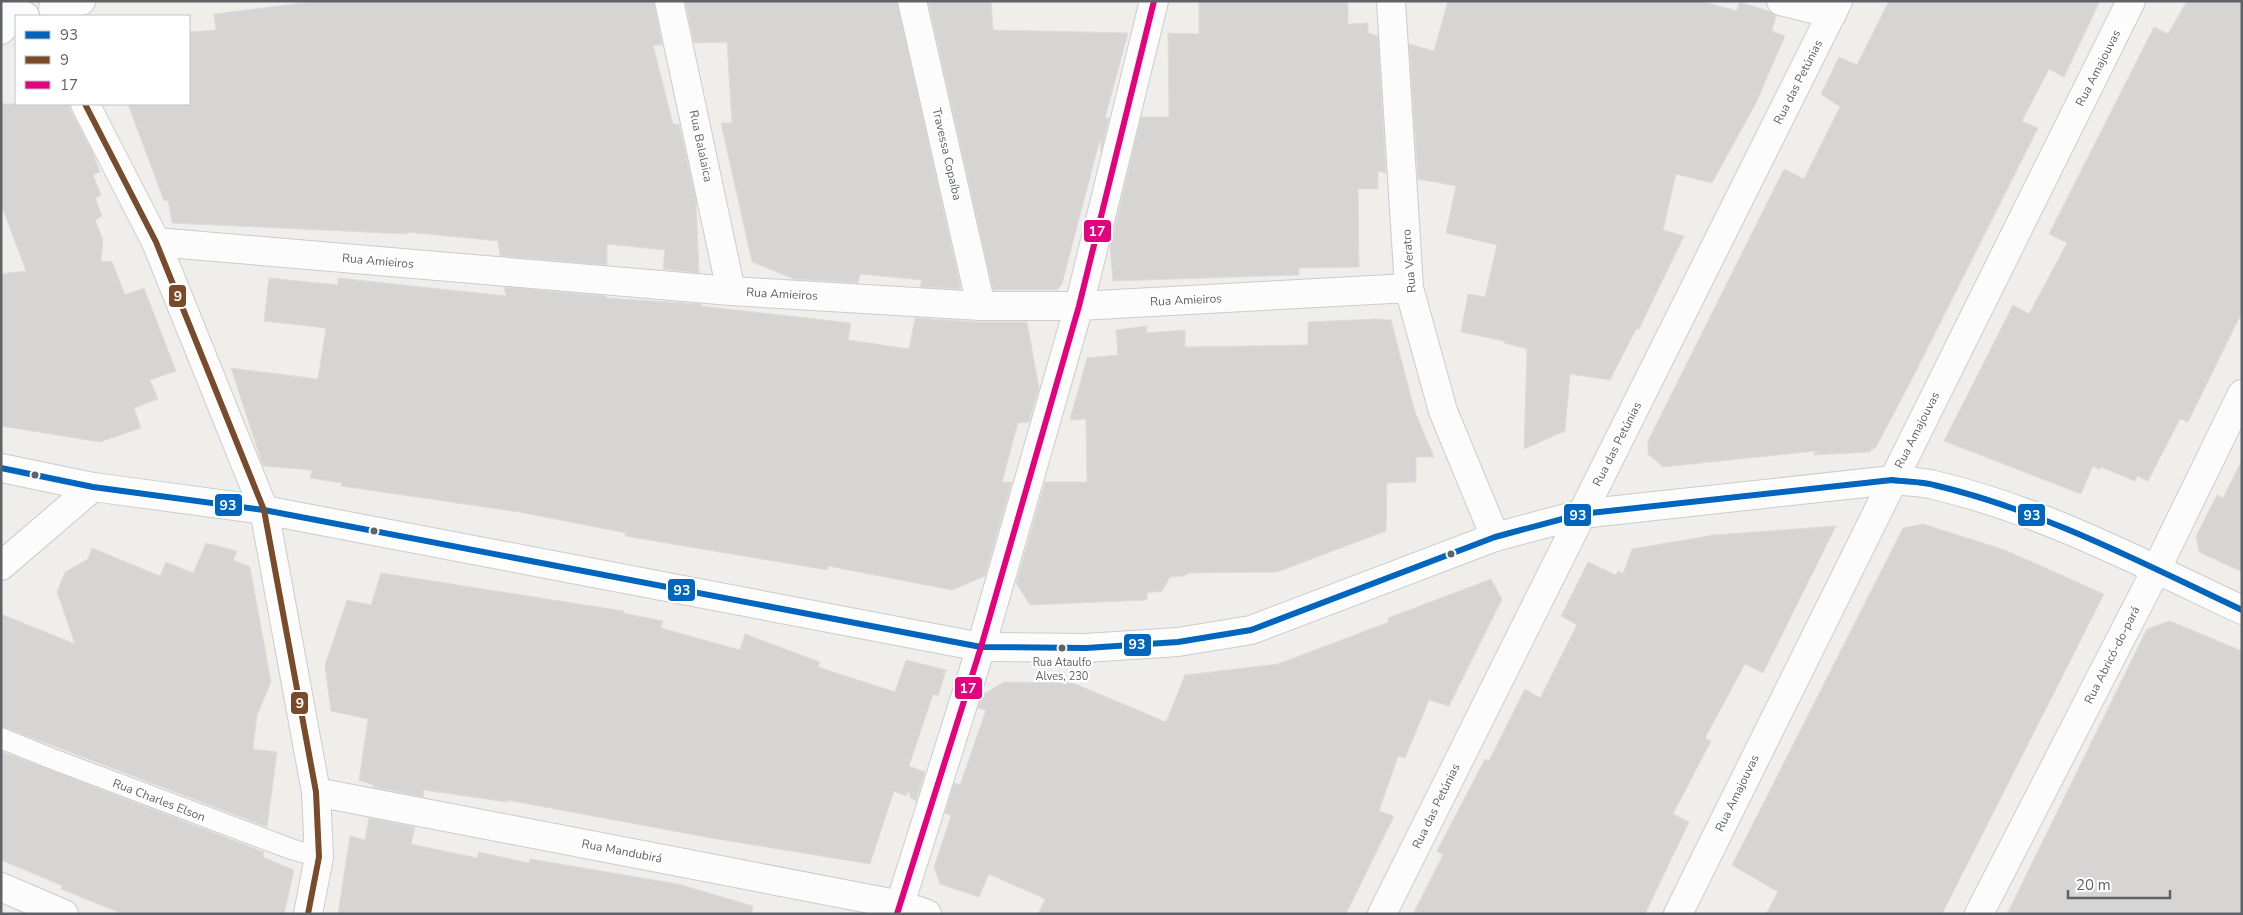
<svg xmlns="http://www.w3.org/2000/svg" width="2243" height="915" viewBox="0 0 2243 915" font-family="'Nunito Sans',sans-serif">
	<rect width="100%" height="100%" fill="#efeeea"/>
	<g fill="#d6d5d3" stroke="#deddd9">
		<path d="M318 1H654L662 45H653L673 124H679L696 200 699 273 663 269 665 250 607 244V265L500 256 498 241 407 232 408 234 172 223 168 200 164 201 128 104H189V32L216 30 214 14Z"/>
		<path d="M685 1H897L961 289 920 287 922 280 860 274 858 283 794 279 752 262 721 123H732L727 42 694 43Z"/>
		<path d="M928 1H991L993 30 1128 33 1105 118H1109L1101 152 1100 139 1062 284 1057 290H993Z"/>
		<path d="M1199 1H1348V24L1368 23V33L1378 36 1386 173 1378 171V189H1358L1359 267 1299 268V275L1113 281 1110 247 1141 117H1169L1168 33 1199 34Z"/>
		<path d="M1448 1H1701L1737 11 1739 2 1769 11 1776 16 1772 31 1785 36 1756 103 1712 183 1676 174 1663 230 1684 236 1639 329H1636L1610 380 1570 374 1565 431 1524 449 1527 349 1504 343V341L1461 332 1468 294 1485 297 1497 245 1446 233 1456 186 1418 179 1409 44 1434 51Z"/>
		<path d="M1889 1H2100L2064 77 2049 69 2022 121 2038 128 1914 375 1876 447 1869 452 1814 455 1816 451 1663 467 1648 454V441L1784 169 1804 179 1840 107 1821 94 1839 57 1857 65Z"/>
		<path d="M2187 1H2242V312L2188 422 2180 419 2148 481 2137 476 2135 481 2101 467 2100 470 2093 466 2081 494 1944 441 2013 305 2029 314 2067 243 2049 234 2154 27 2168 34Z"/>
		<path d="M1 104H69L71 111 92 151 100 172 93 175 101 195 95 198 102 216 95 220 103 240 101 261 112 262 125 295 144 288 176 371 150 380 158 399 134 408 141 428 100 442 1 426V274L26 271 1 204Z"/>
		<path d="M269 278 338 285V278L506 296 504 287 606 296V298L701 304V306L851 323 848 340 909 349 915 318 980 322H1027L1039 388 1029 422 1018 423 1002 482H1012L985 576 952 590 828 566 827 570 625 536 626 533 519 512 341 486 342 483 310 478 312 470 263 466 231 368 318 379 326 328 264 321Z"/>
		<path d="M1375 319 1391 320 1415 412 1434 457H1416V482L1387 483 1386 531 1277 572 1189 573 1183 576 1170 577 1162 591 1147 593V600L1030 605 1016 583 1045 482H1087L1086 419 1070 420 1087 358 1118 355 1116 330 1147 326V333L1185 330V347L1308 345V322Z"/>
		<path d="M2242 460V572L2199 552 2196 536 2217 495 2223 498Z"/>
		<path d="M1923 524 2005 550 2104 594 1942 914H1766L1778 892 1732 865 1903 528Z"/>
		<path d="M1836 526 1763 673 1745 664 1705 738 1711 741 1673 814 1689 822 1645 914H1413L1443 855 1437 851 1485 759 1489 761 1525 689 1540 698 1577 625 1561 616 1588 562 1616 575 1618 571 1623 574 1632 549 1714 535Z"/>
		<path d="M206 543 237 551 233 560 250 567 271 682 257 715 253 749 277 752 267 827 1 726V614L75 644 57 592 65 572 88 559 92 548 160 576 166 562 193 573Z"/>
		<path d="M381 573 624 611 623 613 663 621 661 628 740 650 745 634 820 662 818 667 895 692 906 660 946 670 938 696 933 694 909 766 925 772 916 801 911 798 908 790 906 796 894 791 870 864 711 838 507 800V802L424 790 423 797 373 787 374 785 359 780 368 719 331 711 325 665 347 600 371 605Z"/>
		<path d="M1491 579 1502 599 1449 706 1429 700 1405 758 1398 756 1379 811 1394 816 1346 914H1038L1045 899 989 874 979 897 940 884 934 867 951 816 945 813 954 783 960 785 986 710 978 708 982 695 1004 682 1073 683 1166 722 1185 675 1278 664 1389 622 1388 618Z"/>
		<path d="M2170 621 2242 651V914H2007L2147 629Z"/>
		<path d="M1 751 264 852 263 857 294 870 284 914H123L61 889 63 886 1 860Z"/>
		<path d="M369 818 415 827 411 844 477 858 479 852 529 863 530 859 678 884 753 906 752 914H338L350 836 365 840Z"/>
	</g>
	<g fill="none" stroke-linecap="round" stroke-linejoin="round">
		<g stroke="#cbcccc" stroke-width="22">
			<path id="service" d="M1 738 50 758 291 849 319 857"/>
		</g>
		<g stroke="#cbcccc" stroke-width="30">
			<path id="pedestrian" d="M912 1 981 306"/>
		</g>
		<g stroke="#cbcccc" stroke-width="30">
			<g id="minor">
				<path d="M6 1 16 13 25 16"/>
				<path d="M669 1 731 291"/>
				<path d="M1391 1 1409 288 1443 411 1495 537"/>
				<path d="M1781 1 1832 14"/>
				<path d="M53 8 81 1"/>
				<path d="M1 30 16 13"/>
				<path d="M85 104 156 242 264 510 316 792 319 857 308 914"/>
				<path d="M156 242 731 291 981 306H1079L1409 288"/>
				<path d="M1 468 93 487 264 510 981 647 1086 648 1178 642 1251 630 1495 537 1581 514 1892 480C1906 482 1921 481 1934 485 2041 510 2142 563 2242 610"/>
				<path d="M1 566 93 487"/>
				<path d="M316 792 901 905 927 914"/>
				<path d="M1 887 64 914"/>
				<path d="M897 914 981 647 1079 306 1154 1"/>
				<path d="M1382 914 1838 1"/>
				<path d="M1678 914 2131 1"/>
				<path d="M1979 914 2156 570 2242 394"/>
			</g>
		</g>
		<use href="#service" stroke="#fdfcfc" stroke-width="20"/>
		<use href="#pedestrian" stroke="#fdfcfc" stroke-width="28"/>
		<use href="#minor" stroke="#fdfcfc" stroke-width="28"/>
		<g stroke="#fff" stroke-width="10">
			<path id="bus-1" d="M1 468 93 487 264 510 981 647 1086 648 1178 642 1251 630 1495 537 1581 514 1892 480C1906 482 1921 481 1934 485 2041 510 2142 563 2242 610"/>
		</g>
		<g stroke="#fff" stroke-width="10">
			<path id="bus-2" d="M85 104 156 242 264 510 316 792 319 857 308 914"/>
		</g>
		<g stroke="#fff" stroke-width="10">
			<path id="bus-3" d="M897 914 981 647 1079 306 1154 1"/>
		</g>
		<use href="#bus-1" stroke="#0065bd" stroke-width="6"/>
		<use href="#bus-2" stroke="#7a4b2a" stroke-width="6"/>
		<use href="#bus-3" stroke="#e5007d" stroke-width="6"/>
	</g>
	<g fill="#5f6368" stroke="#fff" stroke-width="2">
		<circle cx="35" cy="475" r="4.5"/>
		<circle cx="374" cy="531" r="4.5"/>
		<circle cx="1451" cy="554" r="4.5"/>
		<circle cx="1062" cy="648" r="4.5"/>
	</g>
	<g text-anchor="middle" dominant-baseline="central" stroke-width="4.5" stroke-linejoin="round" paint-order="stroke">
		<g font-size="11" fill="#5f6368" stroke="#fff">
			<text x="1062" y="662">Rua Ataulfo<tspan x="1062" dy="14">Alves, 230</tspan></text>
		</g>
		<g font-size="12" fill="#5f6368" stroke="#fff">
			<text transform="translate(2098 68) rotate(-63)">Rua Amajouvas</text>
			<text transform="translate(1798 82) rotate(-63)">Rua das Petúnias</text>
			<text transform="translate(701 146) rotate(78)">Rua Balalaica</text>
			<text transform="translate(947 154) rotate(77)">Travessa Copaíba</text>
			<text transform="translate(378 261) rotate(5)">Rua Amieiros</text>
			<text transform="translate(1409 261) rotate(-95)">Rua Veratro</text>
			<text transform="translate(782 294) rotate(3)">Rua Amieiros</text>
			<text transform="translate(1186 300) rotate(-3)">Rua Amieiros</text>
			<text transform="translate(1917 430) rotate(-63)">Rua Amajouvas</text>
			<text transform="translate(1617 444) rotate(-63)">Rua das Petúnias</text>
			<text transform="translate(2112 655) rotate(-63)">Rua Abricó-do-pará</text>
			<text transform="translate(1737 793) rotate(-64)">Rua Amajouvas</text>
			<text transform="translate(159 800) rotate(21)">Rua Charles Elson</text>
			<text transform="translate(1436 806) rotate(-64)">Rua das Petúnias</text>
			<text transform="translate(622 851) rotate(11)">Rua Mandubirá</text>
		</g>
	</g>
	<g stroke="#fff" stroke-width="2">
		<rect x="1083" y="219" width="29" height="24" rx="5" fill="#e5007d"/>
		<rect x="168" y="284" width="19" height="24" rx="5" fill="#7a4b2a"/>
		<rect x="214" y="493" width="29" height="24" rx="5" fill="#0065bd"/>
		<rect x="1563" y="503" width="29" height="24" rx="5" fill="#0065bd"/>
		<rect x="2017" y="503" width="29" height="24" rx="5" fill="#0065bd"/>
		<rect x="667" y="578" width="29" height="24" rx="5" fill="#0065bd"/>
		<rect x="1123" y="633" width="29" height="24" rx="5" fill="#0065bd"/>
		<rect x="954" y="676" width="29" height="24" rx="5" fill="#e5007d"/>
		<rect x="290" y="691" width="19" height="24" rx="5" fill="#7a4b2a"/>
	</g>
	<g font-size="14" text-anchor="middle" font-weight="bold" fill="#fff">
		<text x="1097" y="236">17</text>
		<text x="178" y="301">9</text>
		<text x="228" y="510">93</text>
		<text x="1578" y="520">93</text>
		<text x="2032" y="520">93</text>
		<text x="682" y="595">93</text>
		<text x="1137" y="649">93</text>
		<text x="968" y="693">17</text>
		<text x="300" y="708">9</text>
	</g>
	<rect width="2243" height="915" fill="none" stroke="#5f6368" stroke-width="5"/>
	<rect x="15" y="15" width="175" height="90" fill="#ffffff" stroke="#bfc1c3"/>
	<rect x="25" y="31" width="25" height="8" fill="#0065bd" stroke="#bfc1c3"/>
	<text x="60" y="40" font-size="15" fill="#5f6368">93</text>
	<rect x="25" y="56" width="25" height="8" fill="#7a4b2a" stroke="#bfc1c3"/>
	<text x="60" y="65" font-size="15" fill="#5f6368">9</text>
	<rect x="25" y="81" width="25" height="8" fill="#e5007d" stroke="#bfc1c3"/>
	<text x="60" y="90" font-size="15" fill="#5f6368">17</text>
	<path d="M2068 890v8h102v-8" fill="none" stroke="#5f6368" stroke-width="2.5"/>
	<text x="2076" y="890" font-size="15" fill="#5f6368" stroke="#ffffff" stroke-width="4" paint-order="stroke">20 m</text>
</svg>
